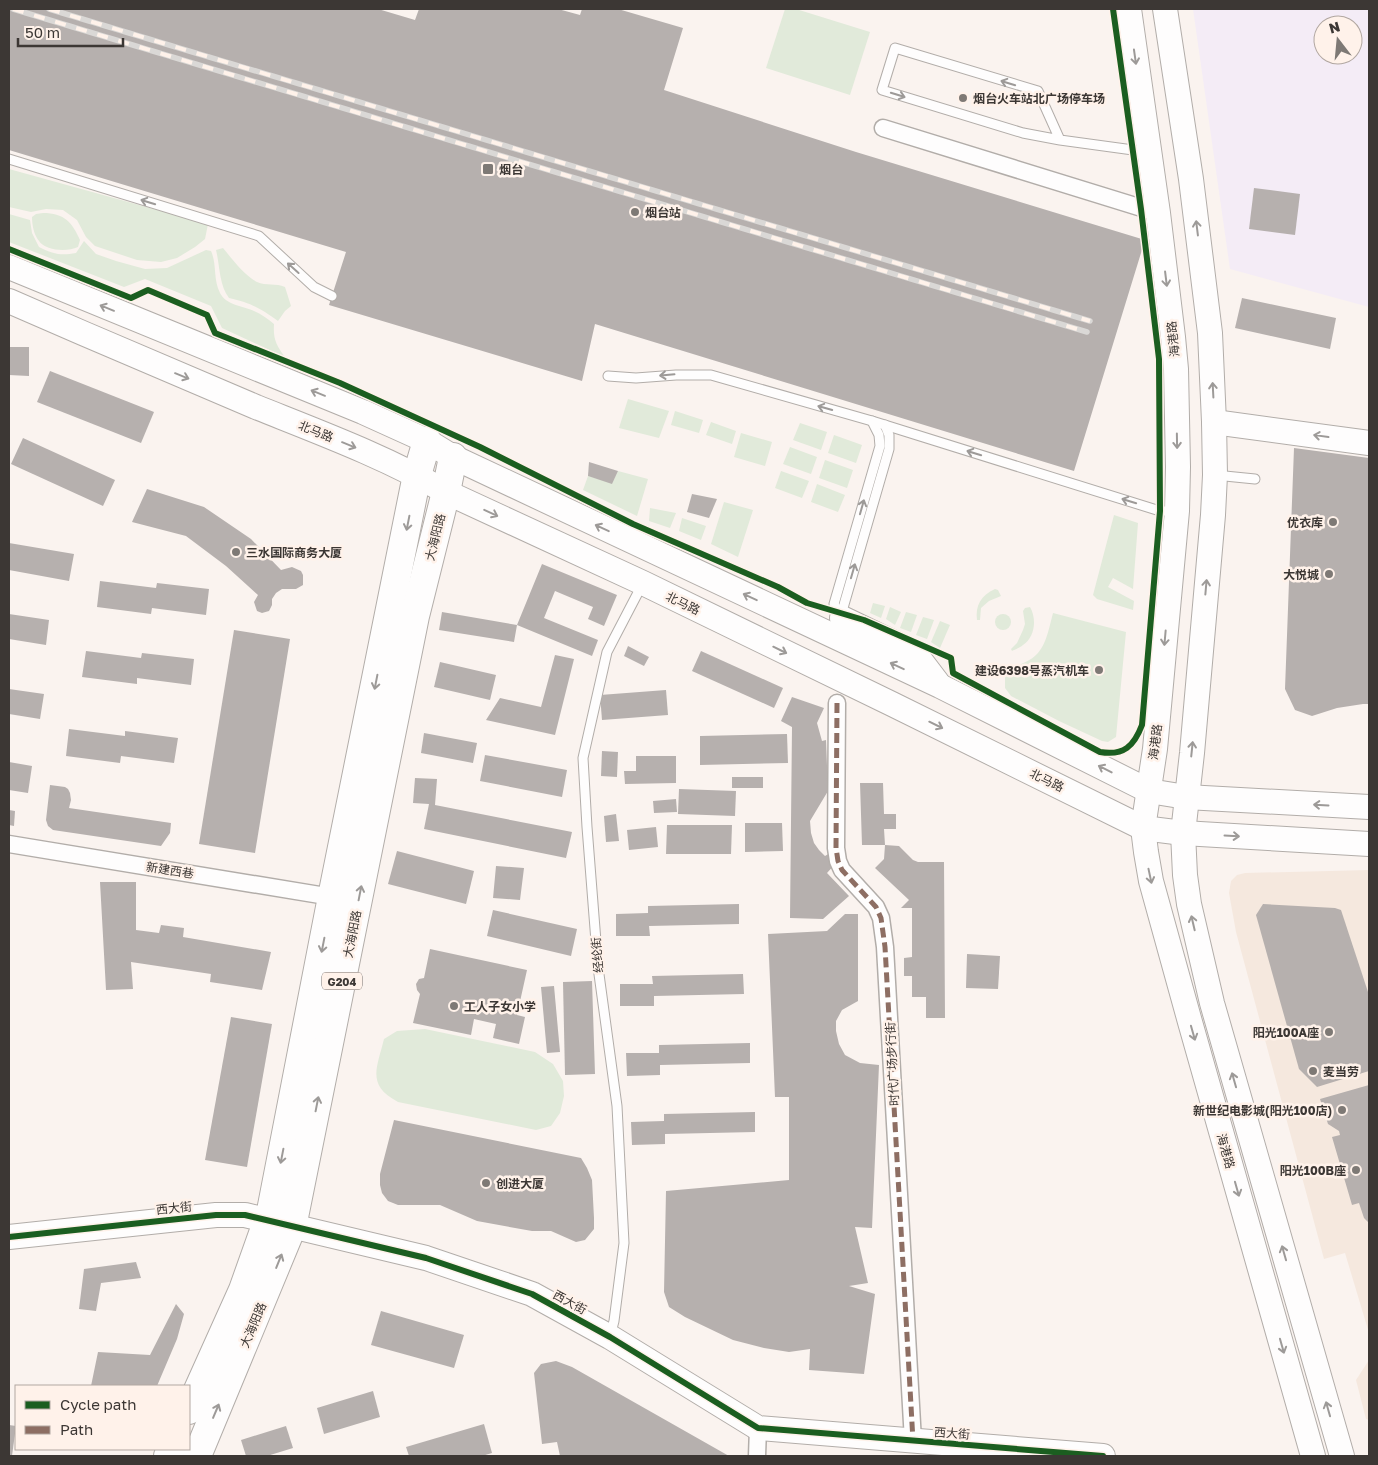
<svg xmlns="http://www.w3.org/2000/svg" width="1378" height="1465" viewBox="0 0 1378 1465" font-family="'Golos Text','Noto Sans SC',sans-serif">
	<rect width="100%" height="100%" fill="#faf3ef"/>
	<g fill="#f5e8de">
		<path d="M1369 870V1333L1345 1253 1324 1259 1236 932 1229 893 1231 881 1237 875 1245 873Z"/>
		<path d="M1369 1360V1420L1366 1419 1356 1380Z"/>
	</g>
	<path fill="#f4ecf6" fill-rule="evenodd" d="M1193 9H1369V307L1230 269ZM1323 25H1353V55H1323Z"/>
	<g fill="#e1eada">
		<path d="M785 9H796L870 32 850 95 766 68Z"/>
		<path d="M9 169 208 224 205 239 195 247 177 258 161 262 137 260 95 246 86 237 77 220 63 210 46 209 31 212 9 207Z"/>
		<path d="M43 213C64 213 72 222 80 240L78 247C67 252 46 251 39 241 34 235 32 225 32 217L36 214Z"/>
		<path d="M9 214 30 220 32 233 39 247C53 254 61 256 76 253L84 241 96 254 116 261 145 269 167 268 206 250 211 251C217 264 213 279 220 293 226 305 243 306 254 311 261 314 268 319 274 324 273 339 276 345 285 357L222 328 211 306 145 279 124 287 9 242Z"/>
		<path d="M223 248C232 259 244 275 257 282 266 286 276 283 285 287L291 306 285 311 278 321C260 308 251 303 229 298 219 285 220 266 216 250Z"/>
		<path d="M628 399 669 411 659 438 619 428Z"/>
		<path d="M675 411 703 420 699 433 671 425Z"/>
		<path d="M711 422 736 431 732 444 706 435Z"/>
		<path d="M800 423 827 432 821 450 793 440Z"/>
		<path d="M741 433 772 442 765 466 734 457Z"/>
		<path d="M834 435 862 445 856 463 828 453Z"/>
		<path d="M790 447 817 457 811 474 783 464Z"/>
		<path d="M825 460 853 470 847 488 819 478Z"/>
		<path d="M618 471 648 479 637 516 583 490 588 476 612 483Z"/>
		<path d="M781 471 809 481 802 498 775 488Z"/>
		<path d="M817 484 845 495 838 512 811 502Z"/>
		<path d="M724 502 753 510 738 557 711 544Z"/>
		<path d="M650 508 676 513 670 528 649 521Z"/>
		<path d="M1114 515 1138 523 1133 589 1113 578 1108 587 1134 601 1133 610 1097 599 1093 595Z"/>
		<path d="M682 518 706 526 701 540 679 531Z"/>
		<path d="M995 589 998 590 1001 596 989 601 981 608 980 620H977C975 606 981 595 995 589Z"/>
		<path d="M873 603 885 606 881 618 870 613Z"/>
		<path d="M890 607 901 612 895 625 886 619Z"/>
		<path d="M1030 607C1037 619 1035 637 1023 645 1020 648 1015 649 1012 651L1011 649 1017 643 1023 630 1025 624 1023 611 1025 608Z"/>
		<path d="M906 612 917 615 911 632 900 628Z"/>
		<path d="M1053 613 1126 632 1116 737 1108 742 1102 741 1059 721 1011 696 1005 688V678L1008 668C1043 660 1045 645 1053 613Z"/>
		<circle cx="1003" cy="622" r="8"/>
		<path d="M923 617 934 620 927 639 916 635Z"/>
		<path d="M940 621 950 625 940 648 931 642Z"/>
		<path d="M425 1029 535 1052 553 1064 563 1081 564 1096 560 1113 551 1126 536 1130 398 1102C366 1085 377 1068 384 1039L397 1031Z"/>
	</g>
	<g fill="#b6b0ae">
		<path d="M9 9H151L156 10V9H378L415 20 419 9H558L580 15 582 9H618L683 28 664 90 856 152 1145 240 1074 471 595 324 582 381 329 305 346 252 9 150Z"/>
		<path d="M1254 188 1300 194 1295 235 1249 229Z"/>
		<path d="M1242 298 1336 318 1330 349 1235 328Z"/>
		<path d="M9 347H29V376L9 375Z"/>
		<path d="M50 371 154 412 141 443 37 402Z"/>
		<path d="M23 438 115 480 103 506 11 464Z"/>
		<path d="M1294 448 1369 458V704H1363L1337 708 1312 716 1295 710 1285 689Z"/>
		<path d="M589 462 618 471 612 484 588 476Z"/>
		<path d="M147 489 204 507 251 539 281 570 292 567 301 571 303 575V585L296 589H282L276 593 272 599V605L269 611 262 613 257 611 254 602 258 595 226 566 186 536 132 522Z"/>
		<path d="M692 494 717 499 709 518 687 512Z"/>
		<path d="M9 543 74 554 69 581 9 570Z"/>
		<path d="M542 564 617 595 604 626 588 619 593 607 555 591 544 618 598 640 592 656 517 625 514 642 439 630 442 612 517 625Z"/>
		<path d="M100 581 156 588 157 583 209 589 206 615 152 608 151 614 97 607Z"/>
		<path d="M9 614 49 620 46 645 9 639Z"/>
		<path d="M234 630 290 639 255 853 199 844Z"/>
		<path d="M628 646 649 657 644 666 624 656Z"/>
		<path d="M86 651 141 658 142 653 194 659 191 685 137 678V684L82 677Z"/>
		<path d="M701 651 783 688 774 708 692 671Z"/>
		<path d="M555 655 574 659 555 735 486 720 500 698 541 707Z"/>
		<path d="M440 662 496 675 490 700 434 687Z"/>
		<path d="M9 689 44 694 40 719 9 714Z"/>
		<path d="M666 690 668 715 602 720 600 695Z"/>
		<path d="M792 697 824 708 817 723 822 741 826 740 828 791 810 821 811 833 814 843 819 850 825 856 830 853 836 863 827 873 849 896 823 919 790 918 792 727 781 721Z"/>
		<path d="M69 729 125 736V731L178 738 174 763 121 756 120 763 66 756Z"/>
		<path d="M424 733 477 743 473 763 421 753Z"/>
		<path d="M787 734 788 763 700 765V736Z"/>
		<path d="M602 751 618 752 617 777 601 776Z"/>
		<path d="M485 755 567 770 562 797 480 781Z"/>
		<path d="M636 756H676V783L625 784 624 771H636Z"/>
		<path d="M9 762 32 766 28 793 9 790Z"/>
		<rect x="732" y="777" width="31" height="11"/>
		<path d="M415 778 437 779 435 805 572 832 566 858 424 829 429 804 413 803Z"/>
		<path d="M860 783H883L884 814H896V829H884L885 845H862Z"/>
		<path d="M50 785 65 787 68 789 70 793 71 800 69 808 171 823 170 833 161 846 53 830 48 826 46 820Z"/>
		<path d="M679 789 736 791 735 816 678 814Z"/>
		<path d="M676 799 677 812 654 813 653 801Z"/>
		<path d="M9 810 15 811 14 826 9 825Z"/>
		<path d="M616 814 619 841 606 842 604 816Z"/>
		<path d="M745 823H782L783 851 745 852Z"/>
		<path d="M667 825H732L731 854H666Z"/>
		<path d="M656 827 658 847 629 850 627 830Z"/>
		<path d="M885 845 899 846 913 860 918 862H944L945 1018H926V997H912V976H904V958L912 957V908H901L909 900 875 868 884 859Z"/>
		<path d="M397 851 474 871 466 904 388 884Z"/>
		<path d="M496 866 524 868 520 900 493 898Z"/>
		<path d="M100 882H136V930L159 933 161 925 184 928 183 937 271 952 262 990 210 982 211 974 131 962 133 989 106 990Z"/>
		<path d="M739 904V924L649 926 650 936H616V914L648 913V906Z"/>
		<path d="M1263 904 1335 908 1341 910 1369 995V1071L1317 1087 1299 1069 1256 915Z"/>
		<path d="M493 910 577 929 571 956 487 936Z"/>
		<path d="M845 914H858V1001L842 1010 836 1021V1031L839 1044 845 1055 860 1063 879 1065 872 1228 855 1227 868 1283 849 1286 875 1294 864 1374 809 1370 810 1349 789 1352 764 1348 733 1340 685 1317 669 1307 664 1292 666 1191 789 1180V1097H775L768 934 827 931Z"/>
		<path d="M430 949 527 970 517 1015 525 1017 519 1044 493 1038 496 1024 474 1019 471 1035 413 1023 420 994 417 990 416 984 419 979 424 978Z"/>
		<path d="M967 954 1000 956 998 989 966 988Z"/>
		<path d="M743 974 744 994 654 996V1006H620V984H653L652 976Z"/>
		<path d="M592 981 595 1074 565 1075 563 982Z"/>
		<path d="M554 986 560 1052 547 1053 541 987Z"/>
		<path d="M231 1017 272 1024 247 1167 205 1160Z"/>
		<path d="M750 1043V1063L660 1065V1075L627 1076 626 1053H659V1045Z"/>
		<path d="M1369 1085V1223L1364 1218 1359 1203 1352 1205 1332 1137 1340 1135 1339 1131 1328 1124 1320 1099Z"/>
		<path d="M755 1112V1132L665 1134V1144L632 1145 631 1122 664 1121V1114Z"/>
		<path d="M394 1120 581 1158 587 1168 592 1180 594 1218V1229L585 1240 576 1242 551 1231H532L477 1221 440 1205H398L388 1201 382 1193 380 1185V1174Z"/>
		<path d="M136 1262 141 1278 101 1283 96 1311 79 1309 84 1269Z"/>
		<path d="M176 1304 184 1314 177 1339 157 1386H91L98 1352 150 1355Z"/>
		<path d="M381 1311 464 1335 454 1368 371 1345Z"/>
		<path d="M556 1361 572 1367 729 1456H560L557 1442 542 1444 534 1373 541 1364Z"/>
		<path d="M373 1391 380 1417 324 1434 317 1408Z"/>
		<path d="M484 1424 492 1453 482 1456H409L406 1447Z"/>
		<path d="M9 1425 16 1426 12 1456H9Z"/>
		<path d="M286 1426 293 1448 267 1456H246L241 1440Z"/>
	</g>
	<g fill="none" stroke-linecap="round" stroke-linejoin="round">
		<g stroke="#b2ada9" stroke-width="11">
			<g id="lane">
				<path d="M1060 140 1038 91 895 48 882 90 1023 133 1060 140 1133 150 1147 153"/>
				<path d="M9 159 259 236 314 287 332 296"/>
				<path d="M608 376 636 378 676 375H711L872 421 1160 511H1176"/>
				<path d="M1215 475 1255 479"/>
				<path d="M842 618 834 604 880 446 879 435 872 421"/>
				<path d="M842 618 843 608 889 449V435L885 425"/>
				<path d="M610 1336 614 1321 624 1243 617 1106 598 967 587 827 583 758 607 652 643 583"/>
			</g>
		</g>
		<g stroke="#b2ada9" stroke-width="19">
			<g id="street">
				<path d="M883 128 1158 213"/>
				<path d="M837 703 836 848 838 861 842 870 876 907 881 918 885 947 913 1441"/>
				<path d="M9 844 332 897"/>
				<path d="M757 1456 758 1428"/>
			</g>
		</g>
		<g stroke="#b2ada9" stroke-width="26">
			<g id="secondary">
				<path d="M1129 9 1158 213 1173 337 1176 369 1178 467 1177 511 1155 749 1143 828 1146 852 1151 881 1190 1022 1313 1456"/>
				<path d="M1165 9 1191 179 1210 333 1214 422 1215 475 1213 515 1192 753 1183 833 1185 875 1189 904 1212 1003 1342 1456"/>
				<path d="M9 267 363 412 427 441 453 457 940 686 1149 791 1186 797 1369 807"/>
				<path d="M9 301C91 337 173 372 256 407 321 433 386 457 446 492L643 583 892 704 1143 828 1183 833 1369 844"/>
				<path d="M1214 422 1369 443"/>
				<path d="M842 618 915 653 937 682"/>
				<path d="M9 1237 216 1215H245L426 1258 532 1294 610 1337 758 1428 1103 1456"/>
			</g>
		</g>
		<g stroke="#b2ada9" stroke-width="30">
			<g id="highway">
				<path d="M189 1410 243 1290 271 1211 332 897 417 475 427 441"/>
				<path d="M168 1456 171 1449"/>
				<path d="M197 1456 292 1227 415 616 446 492 453 457"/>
			</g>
		</g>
		<use href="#lane" stroke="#fefdfd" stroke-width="9"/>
		<use href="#street" stroke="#fefdfd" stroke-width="16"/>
		<use href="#secondary" stroke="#fefdfd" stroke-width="24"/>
		<use href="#highway" stroke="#fefdfd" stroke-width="28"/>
		<g stroke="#dad8d6" stroke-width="5.5">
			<g id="rail">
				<path d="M13 9 1087 332"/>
				<path d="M49 9 1090 321"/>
			</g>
		</g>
		<use href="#rail" stroke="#fff2ea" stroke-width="4" stroke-dasharray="11" stroke-linecap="butt"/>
		<path stroke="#8d6e63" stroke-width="5" stroke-dasharray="10 5" stroke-linecap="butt" d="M837 703 836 848 838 861 842 870 876 907 881 918 885 947 913 1441"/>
		<g stroke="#fff2ea" stroke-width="9">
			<g id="cycleway">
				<path d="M9 249 131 298 148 290 207 315 215 333 340 383 480 447 633 524 778 587 807 603 864 620 951 658 953 673 1100 752C1124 756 1134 746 1142 725L1160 511 1159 359 1141 209 1113 9"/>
				<path d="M9 1237 216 1215H245L426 1258 532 1294 610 1337 758 1428 1103 1456"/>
			</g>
		</g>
		<use href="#cycleway" stroke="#1b5e20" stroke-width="6"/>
	</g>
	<defs><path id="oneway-shaft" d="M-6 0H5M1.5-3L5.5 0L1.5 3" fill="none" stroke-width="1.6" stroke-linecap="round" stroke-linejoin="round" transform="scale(1.25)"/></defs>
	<g stroke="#9d9a98">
		<use href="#oneway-shaft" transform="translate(1135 57) rotate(82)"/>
		<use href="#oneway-shaft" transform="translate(1008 83) rotate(-163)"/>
		<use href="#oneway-shaft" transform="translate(898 95) rotate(17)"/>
		<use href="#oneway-shaft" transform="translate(148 202) rotate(-163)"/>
		<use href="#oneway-shaft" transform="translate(1197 228) rotate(-97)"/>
		<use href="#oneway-shaft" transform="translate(293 268) rotate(-138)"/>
		<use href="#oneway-shaft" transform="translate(1166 279) rotate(83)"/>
		<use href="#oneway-shaft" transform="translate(107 308) rotate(-158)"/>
		<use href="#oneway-shaft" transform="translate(667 375) rotate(175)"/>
		<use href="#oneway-shaft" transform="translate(182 376) rotate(22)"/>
		<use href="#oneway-shaft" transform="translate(1213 390) rotate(-93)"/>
		<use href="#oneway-shaft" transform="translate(318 393) rotate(-158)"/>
		<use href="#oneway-shaft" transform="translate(825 408) rotate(-164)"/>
		<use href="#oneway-shaft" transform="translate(1321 436) rotate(-172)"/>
		<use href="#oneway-shaft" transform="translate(1177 441) rotate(89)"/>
		<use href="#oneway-shaft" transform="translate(349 445) rotate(22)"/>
		<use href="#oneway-shaft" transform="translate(974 453) rotate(-163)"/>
		<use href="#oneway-shaft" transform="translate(1129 501) rotate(-163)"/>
		<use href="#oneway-shaft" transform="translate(862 507) rotate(-74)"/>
		<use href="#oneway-shaft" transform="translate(491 513) rotate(25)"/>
		<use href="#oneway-shaft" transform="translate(408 523) rotate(101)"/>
		<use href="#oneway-shaft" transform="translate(602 528) rotate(-155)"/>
		<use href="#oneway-shaft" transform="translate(853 571) rotate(-74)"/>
		<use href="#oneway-shaft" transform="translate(1206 587) rotate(-85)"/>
		<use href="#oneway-shaft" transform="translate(750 597) rotate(-155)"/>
		<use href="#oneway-shaft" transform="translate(1165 638) rotate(95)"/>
		<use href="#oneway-shaft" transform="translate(780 650) rotate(26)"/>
		<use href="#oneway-shaft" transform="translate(897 666) rotate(-155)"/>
		<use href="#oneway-shaft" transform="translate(376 682) rotate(101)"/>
		<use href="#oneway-shaft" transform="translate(936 725) rotate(26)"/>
		<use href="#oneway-shaft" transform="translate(1192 749) rotate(-84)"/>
		<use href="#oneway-shaft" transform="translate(1105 769) rotate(-153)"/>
		<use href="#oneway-shaft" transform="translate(1321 805) rotate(-177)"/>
		<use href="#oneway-shaft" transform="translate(1232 836) rotate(3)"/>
		<use href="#oneway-shaft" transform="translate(1150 876) rotate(78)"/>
		<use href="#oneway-shaft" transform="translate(360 893) rotate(-79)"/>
		<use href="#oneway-shaft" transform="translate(1193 923) rotate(-103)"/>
		<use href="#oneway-shaft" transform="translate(323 945) rotate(101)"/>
		<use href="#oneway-shaft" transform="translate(1193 1033) rotate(74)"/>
		<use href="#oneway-shaft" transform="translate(1234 1080) rotate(-106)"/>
		<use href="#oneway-shaft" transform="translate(317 1104) rotate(-79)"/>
		<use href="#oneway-shaft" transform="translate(282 1156) rotate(101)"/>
		<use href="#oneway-shaft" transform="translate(1237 1189) rotate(74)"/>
		<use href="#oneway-shaft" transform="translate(1284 1253) rotate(-106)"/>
		<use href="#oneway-shaft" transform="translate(279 1261) rotate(-68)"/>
		<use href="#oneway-shaft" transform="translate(1282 1346) rotate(74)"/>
		<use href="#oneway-shaft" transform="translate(1328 1409) rotate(-106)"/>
		<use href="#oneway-shaft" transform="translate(216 1411) rotate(-67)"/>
	</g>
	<g fill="#7e7975" stroke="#fff2ea" stroke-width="2">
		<circle cx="963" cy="98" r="5"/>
		<rect x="482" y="163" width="12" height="12" rx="2.5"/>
		<circle cx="635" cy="212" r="5"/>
		<circle cx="1333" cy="522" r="5"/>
		<circle cx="236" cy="552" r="5"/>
		<circle cx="1329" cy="574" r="5"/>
		<circle cx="1099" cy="670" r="5"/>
		<circle cx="454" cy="1006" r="5"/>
		<circle cx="1329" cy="1032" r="5"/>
		<circle cx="1313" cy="1071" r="5"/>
		<circle cx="1342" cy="1110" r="5"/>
		<circle cx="1356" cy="1170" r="5"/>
		<circle cx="486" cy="1183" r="5"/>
	</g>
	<g text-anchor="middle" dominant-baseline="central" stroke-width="5" stroke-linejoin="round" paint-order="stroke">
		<rect fill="#fff2ea" stroke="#766f6b" stroke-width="1" x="322" y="972.5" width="40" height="17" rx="4"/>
		<g font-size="11" font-weight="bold" fill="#3c3734">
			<text x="342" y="981">G204</text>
		</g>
		<g font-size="12" font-weight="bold" fill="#3c3734" stroke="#fff2ea" text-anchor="start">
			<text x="973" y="98">烟台火车站北广场停车场</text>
			<text x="499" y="169">烟台</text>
			<text x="645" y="212">烟台站</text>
			<text x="1323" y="522" text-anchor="end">优衣库</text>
			<text x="246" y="552">三水国际商务大厦</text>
			<text x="1319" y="574" text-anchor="end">大悦城</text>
			<text x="1089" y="670" text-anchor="end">建设6398号蒸汽机车</text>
			<text x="464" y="1006">工人子女小学</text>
			<text x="1319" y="1032" text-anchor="end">阳光100A座</text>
			<text x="1323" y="1071">麦当劳</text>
			<text x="1332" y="1110" text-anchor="end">新世纪电影城(阳光100店)</text>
			<text x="1346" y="1170" text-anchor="end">阳光100B座</text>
			<text x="496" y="1183">创进大厦</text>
		</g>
		<g font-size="12" fill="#3c3734" stroke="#fff2ea">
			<text transform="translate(1173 339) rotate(-96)">海港路</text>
			<text transform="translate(316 431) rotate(22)">北马路</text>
			<text transform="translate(435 537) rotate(-76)">大海阳路</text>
			<text transform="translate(683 603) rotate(26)">北马路</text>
			<text transform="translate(1155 742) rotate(-83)">海港路</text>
			<text transform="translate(1047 780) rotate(26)">北马路</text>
			<text transform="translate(170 870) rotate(9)">新建西巷</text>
			<text transform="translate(352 934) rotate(-79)">大海阳路</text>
			<text transform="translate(597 955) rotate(-95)">经纶街</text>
			<text transform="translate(892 1064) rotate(-93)">时代广场步行街</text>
			<text transform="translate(1226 1151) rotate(74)">海港路</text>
			<text transform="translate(174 1208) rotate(-6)">西大街</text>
			<text transform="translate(570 1302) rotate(29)">西大街</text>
			<text transform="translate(253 1325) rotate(-67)">大海阳路</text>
			<text transform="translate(952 1433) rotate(4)">西大街</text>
		</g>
	</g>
	<rect width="1378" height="1465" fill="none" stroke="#3c3734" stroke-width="20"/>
	<rect x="15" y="1385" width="175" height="65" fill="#fff2ea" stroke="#b1a7a1"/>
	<rect x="25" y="1401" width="25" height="8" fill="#1b5e20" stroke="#b1a7a1"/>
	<text x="60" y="1410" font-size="15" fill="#3c3734">Cycle path</text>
	<rect x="25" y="1426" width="25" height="8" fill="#8d6e63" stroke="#b1a7a1"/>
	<text x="60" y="1435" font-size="15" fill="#3c3734">Path</text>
	<g transform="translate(1338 40) rotate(344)"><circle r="24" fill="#fff2ea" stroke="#b1a7a1"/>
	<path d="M0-4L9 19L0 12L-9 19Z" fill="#7e7975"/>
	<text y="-8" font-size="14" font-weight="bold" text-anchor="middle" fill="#3c3734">N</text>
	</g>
	<path d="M18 38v8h105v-8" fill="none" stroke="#3c3734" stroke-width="2.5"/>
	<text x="25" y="38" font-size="15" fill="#3c3734" stroke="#fff2ea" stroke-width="4" paint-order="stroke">50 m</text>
</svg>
